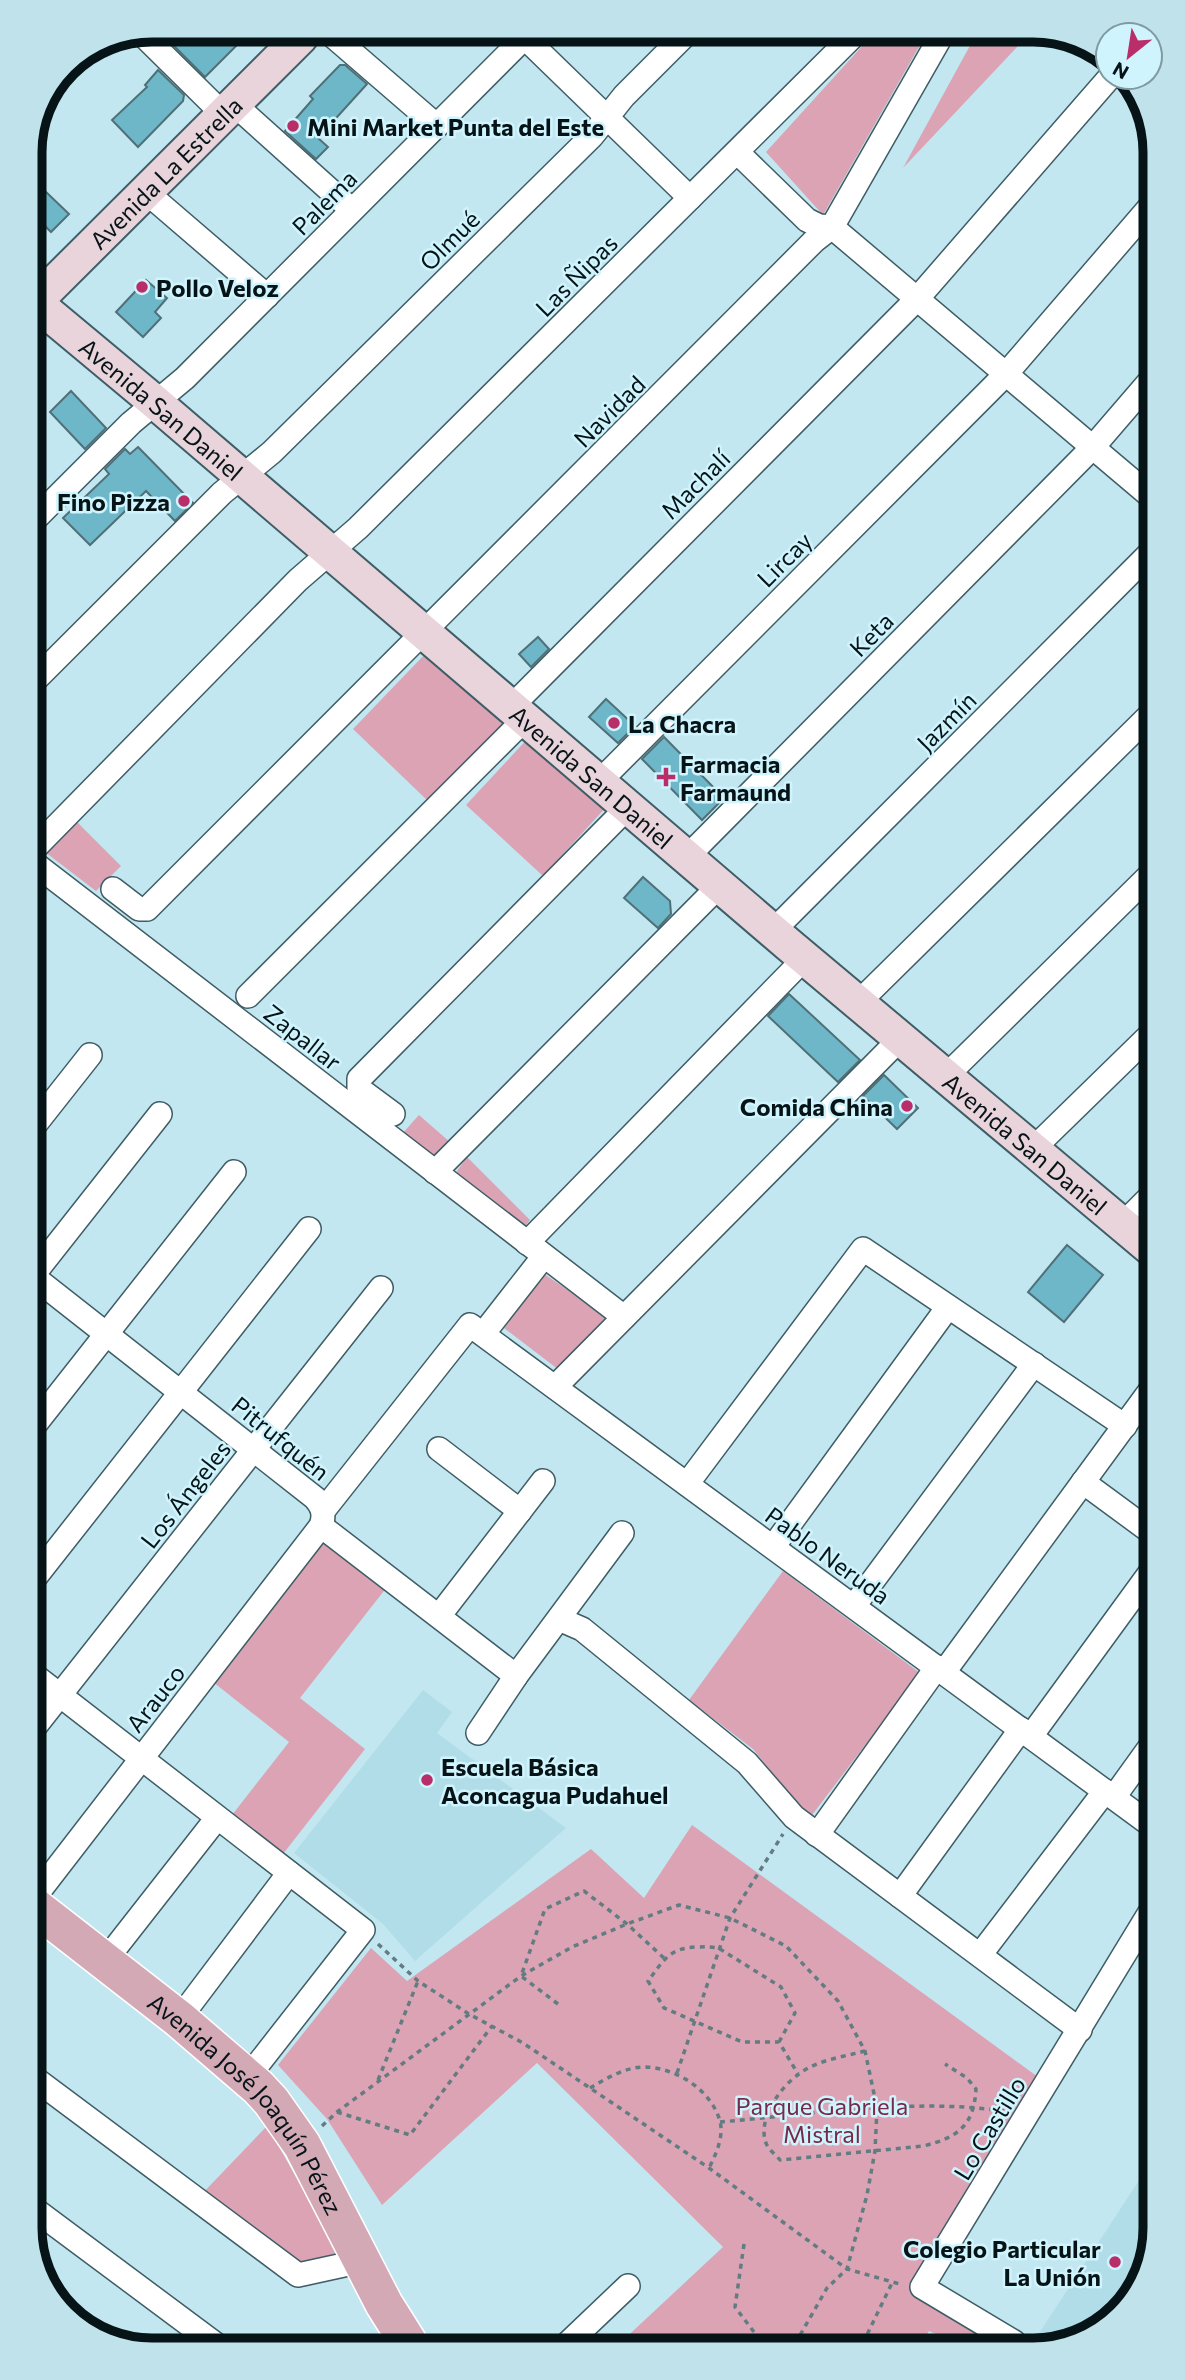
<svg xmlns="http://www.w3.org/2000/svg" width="1185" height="2380" viewBox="0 0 1185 2380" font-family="Commissioner,sans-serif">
	<rect width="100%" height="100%" fill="#c3e7f0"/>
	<g fill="#b0dde8">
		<path d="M423 1690 452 1712 437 1733 566 1828 415 1961 383 1924 294 1853Z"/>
		<path d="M1155 2156V2228L1134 2296 1079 2341H1034Z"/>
	</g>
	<g fill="#dba3b3">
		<path d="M1033 30 903 168 978 31Z"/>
		<path d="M928 31 823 215 766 152 875 32Z"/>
		<path d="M428 651 503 724 428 801 353 729Z"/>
		<path d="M532 734 608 805 543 876 466 805Z"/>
		<path d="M75 820 121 866 96 891 45 852Z"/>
		<path d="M419 1115 451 1143 434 1163 402 1134Z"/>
		<path d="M467 1157 530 1220 522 1230 454 1175Z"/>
		<path d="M541 1272 607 1316 563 1373 500 1325Z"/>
		<path d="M326 1539 387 1587 300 1698 365 1749 283 1854 232 1815 289 1742 213 1682Z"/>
		<path d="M783 1571 920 1673 809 1819 753 1749 689 1700Z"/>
		<path d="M692 1825 1038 2077 910 2290 997 2342H953L929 2331 922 2343 618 2345 723 2247 537 2063 382 2205 327 2119 278 2065 371 1948 407 1981 591 1849 644 1898Z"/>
		<path d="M267 2126 344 2261 296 2271 199 2197Z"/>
		<path d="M47 2285 124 2342 78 2325Z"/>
	</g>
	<g fill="#6db7c9" stroke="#507078" stroke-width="2">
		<path d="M166 38H228L236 46 205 77Z"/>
		<path d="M340 65H345L367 84 318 138 328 147 316 159 285 131 313 99 310 96Z"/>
		<path d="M158 70 184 95 183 101 138 147 112 120 147 87 145 85Z"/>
		<path d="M45 191 69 214 51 232 30 211V206Z"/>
		<path d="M146 280 167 298 155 312 161 318 143 337 116 312Z"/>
		<path d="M71 391 106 428 85 449 50 412Z"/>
		<path d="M138 447 193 503 175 521 146 491 90 545 63 518 109 474 105 469 125 449 130 454Z"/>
		<path d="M538 637 549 649 531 667 519 654Z"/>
		<path d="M606 699 635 726 618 743 589 717Z"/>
		<path d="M664 737 724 798 702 820 642 759Z"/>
		<path d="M643 877 670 901 671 914 658 928 624 898Z"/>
		<path d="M789 994 860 1060 838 1082 768 1016Z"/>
		<path d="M884 1075 918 1108 897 1129 863 1096Z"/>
		<path d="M1067 1245 1103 1275 1064 1322 1028 1292Z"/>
	</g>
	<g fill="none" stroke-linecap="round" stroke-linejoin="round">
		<g stroke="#3e5d65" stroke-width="26">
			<g id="street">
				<path d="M522 35 690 198"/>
				<path d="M334 37 437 126"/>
				<path d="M147 39 223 114"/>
				<path d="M234 104 352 210"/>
				<path d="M737 152 807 220 819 226 832 227 1155 500"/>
				<path d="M146 192 267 296"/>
				<path d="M30 524 131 423 185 378 527 35"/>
				<path d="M30 685 222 493 272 452 592 136 624 96 687 33"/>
				<path d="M511 707 917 299 1110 77"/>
				<path d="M599 782 1006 374 1155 201"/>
				<path d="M30 853 298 580 358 528 857 32"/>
				<path d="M687 857 1093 447 1155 375"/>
				<path d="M30 860 624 1317"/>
				<path d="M113 889 139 909H147L150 906 814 241 832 227 944 31"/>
				<path d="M773 931 1155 548"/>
				<path d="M248 996 525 719"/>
				<path d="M858 1003 1155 710"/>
				<path d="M946 1076 1155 870"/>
				<path d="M393 1114 362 1091 359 1088V1079L628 807"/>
				<path d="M30 1131 90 1055"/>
				<path d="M1033 1149 1155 1030"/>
				<path d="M435 1172 720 885"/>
				<path d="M1122 1225 1155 1192"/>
				<path d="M527 1243 805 958"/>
				<path d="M30 1274 315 1498C323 1507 325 1515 321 1526L30 1903"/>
				<path d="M30 1279 160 1114"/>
				<path d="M483 1334 544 1256"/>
				<path d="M555 1387 901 1038"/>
				<path d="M30 1431 234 1172"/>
				<path d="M439 1449 520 1511"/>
				<path d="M1083 1482 1155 1535"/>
				<path d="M687 1484 863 1249 1125 1426"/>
				<path d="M323 1511 470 1325 1155 1828"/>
				<path d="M321 1526 516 1676"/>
				<path d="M773 1547 948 1307"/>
				<path d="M30 1584 309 1229"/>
				<path d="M854 1606 1034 1364"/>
				<path d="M439 1616 543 1481"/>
				<path d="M559 1619 582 1629 747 1763 794 1817 1080 2030"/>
				<path d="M30 1672 363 1930 248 2077"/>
				<path d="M944 1672 1155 1384"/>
				<path d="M30 1733 381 1288"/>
				<path d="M478 1733 516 1676 622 1533"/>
				<path d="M1031 1736 1155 1566"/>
				<path d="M1114 1797 1155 1740"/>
				<path d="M817 1835 937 1667"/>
				<path d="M900 1896 1021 1729"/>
				<path d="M980 1955 1105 1791"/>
				<path d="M105 1961 217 1818"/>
				<path d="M179 2019 289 1873"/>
				<path d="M30 2075 298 2275 362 2261"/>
				<path d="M30 2206 222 2349"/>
				<path d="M1014 2342 922 2287 1155 1904"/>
				<path d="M565 2346 628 2286"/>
			</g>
		</g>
		<g stroke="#3e5d65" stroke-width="37">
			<g id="secondary">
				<path id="s1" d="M30 298 156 403 789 945 1155 1252"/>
				<path id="s2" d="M30 307 301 37"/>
			</g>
		</g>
		<g stroke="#fff" stroke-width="40">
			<g id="primary">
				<path id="s3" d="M30 1903 179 2019 258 2087 271 2101 302 2145 384 2304 411 2347"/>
			</g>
		</g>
		<g stroke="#637c82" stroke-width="3.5" stroke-dasharray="5 5" stroke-linecap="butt">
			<path d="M378 1944 418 1981 469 2014 523 2043 590 2088 709 2168 847 2269 903 2285"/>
			<path d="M558 2004 521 1976 545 1909 584 1891 627 1924 665 1959"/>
			<path d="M779 2042 795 2013 781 1987 720 1949C712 1946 705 1947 697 1947 669 1948 664 1960 648 1981L664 2008 742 2042H779L798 2074"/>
			<path d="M865 2051C843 2057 817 2060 799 2074 780 2087 757 2120 766 2143 768 2149 776 2155 780 2160L923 2146C957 2138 974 2126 976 2089L967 2078 945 2064"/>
			<path d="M677 2073 730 1918 783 1834"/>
			<path d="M378 2080 418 1981"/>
			<path d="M590 2088C607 2078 625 2067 645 2067 677 2068 711 2090 720 2121 724 2137 716 2154 709 2168"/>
			<path d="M337 2112 410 2135 492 2026"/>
			<path d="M720 2122C814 2114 911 2098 1004 2111"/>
			<path d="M322 2126 337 2112 521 1976 572 1947 627 1924 679 1905 730 1918 786 1946 838 2001 865 2051 877 2108 875 2151 867 2195 847 2269 827 2288 795 2344"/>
			<path d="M744 2244 735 2307 763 2344"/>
			<path d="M863 2343 892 2283"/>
		</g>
		<use href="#street" stroke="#fff" stroke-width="23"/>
		<use href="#secondary" stroke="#e9d4db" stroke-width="33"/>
		<use href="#primary" stroke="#d4a9b6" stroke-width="37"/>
	</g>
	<g fill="#b92e69" stroke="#d0f4fd" stroke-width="2.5">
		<circle cx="293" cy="126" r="7"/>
		<circle cx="142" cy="287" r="7"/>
		<circle cx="184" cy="501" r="7"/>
		<circle cx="614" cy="723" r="7"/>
		<path d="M662.5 766.5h7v7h7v7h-7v7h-7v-7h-7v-7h7z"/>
		<circle cx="907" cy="1106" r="7"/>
		<circle cx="427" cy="1780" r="7"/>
		<circle cx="1115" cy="2262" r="7"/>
	</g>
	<g text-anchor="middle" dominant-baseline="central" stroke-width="5" stroke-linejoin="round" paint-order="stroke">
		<g font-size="24" font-weight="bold" fill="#071417" stroke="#d0f4fd" text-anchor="start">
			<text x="307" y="126">Mini Market Punta del Este</text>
			<text x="156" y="287">Pollo Veloz</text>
			<text x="170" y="501" text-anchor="end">Fino Pizza</text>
			<text x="628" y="723">La Chacra</text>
			<text x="680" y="763">Farmacia<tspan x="680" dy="28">Farmaund</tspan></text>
			<text x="893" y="1106" text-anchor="end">Comida China</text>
			<text x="441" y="1766">Escuela Básica<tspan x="441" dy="28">Aconcagua Pudahuel</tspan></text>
			<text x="1101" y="2248" text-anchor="end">Colegio Particular<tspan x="1101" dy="28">La Unión</tspan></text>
		</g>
		<g font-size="24" fill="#071417" stroke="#d0f4fd">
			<text stroke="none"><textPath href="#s2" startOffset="191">Avenida La Estrella</textPath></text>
			<text transform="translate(324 202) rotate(-45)">Palema</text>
			<text transform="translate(449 240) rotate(-45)">Olmué</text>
			<text transform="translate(576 275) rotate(-45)">Las Ñipas</text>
			<text stroke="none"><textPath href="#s1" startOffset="172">Avenida San Daniel</textPath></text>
			<text transform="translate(609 411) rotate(-45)">Navidad</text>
			<text transform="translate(695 484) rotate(-45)">Machalí</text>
			<text transform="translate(784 559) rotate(-45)">Lircay</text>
			<text transform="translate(871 634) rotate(-45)">Keta</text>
			<text transform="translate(946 721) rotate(-45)">Jazmín</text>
			<text stroke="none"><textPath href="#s1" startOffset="738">Avenida San Daniel</textPath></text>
			<text transform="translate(303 1037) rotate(38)">Zapallar</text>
			<text stroke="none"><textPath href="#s1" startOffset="1306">Avenida San Daniel</textPath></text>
			<text transform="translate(281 1438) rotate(39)">Pitrufquén</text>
			<text transform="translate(185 1494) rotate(-52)">Los Ángeles</text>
			<text transform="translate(828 1555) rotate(36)">Pablo Neruda</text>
			<text transform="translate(155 1698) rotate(-52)">Arauco</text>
			<text stroke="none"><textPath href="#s3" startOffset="298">Avenida José Joaquín Pérez</textPath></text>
			<text transform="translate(989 2128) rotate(-59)">Lo Castillo</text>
		</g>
		<g font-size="24" fill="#752b47" stroke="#d0f4fd">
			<text x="822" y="2105">Parque Gabriela<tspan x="822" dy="28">Mistral</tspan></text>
		</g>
	</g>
	<path d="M0 0H1185V2380H0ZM152 42H1033A110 110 0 0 1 1143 152V2228A110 110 0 0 1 1033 2338H152A110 110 0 0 1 42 2228V152A110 110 0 0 1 152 42Z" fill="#c0e2eb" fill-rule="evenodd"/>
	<path fill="none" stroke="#071417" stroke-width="9" d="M152 42H1033A110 110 0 0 1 1143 152V2228A110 110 0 0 1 1033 2338H152A110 110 0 0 1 42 2228V152A110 110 0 0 1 152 42Z"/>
	<g transform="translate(1129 56) rotate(210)"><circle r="33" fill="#d0f4fd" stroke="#809aa1" stroke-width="2"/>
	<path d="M0-5L12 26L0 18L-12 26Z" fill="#b92e69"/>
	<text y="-10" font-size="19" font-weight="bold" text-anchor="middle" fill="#071417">N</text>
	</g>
</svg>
